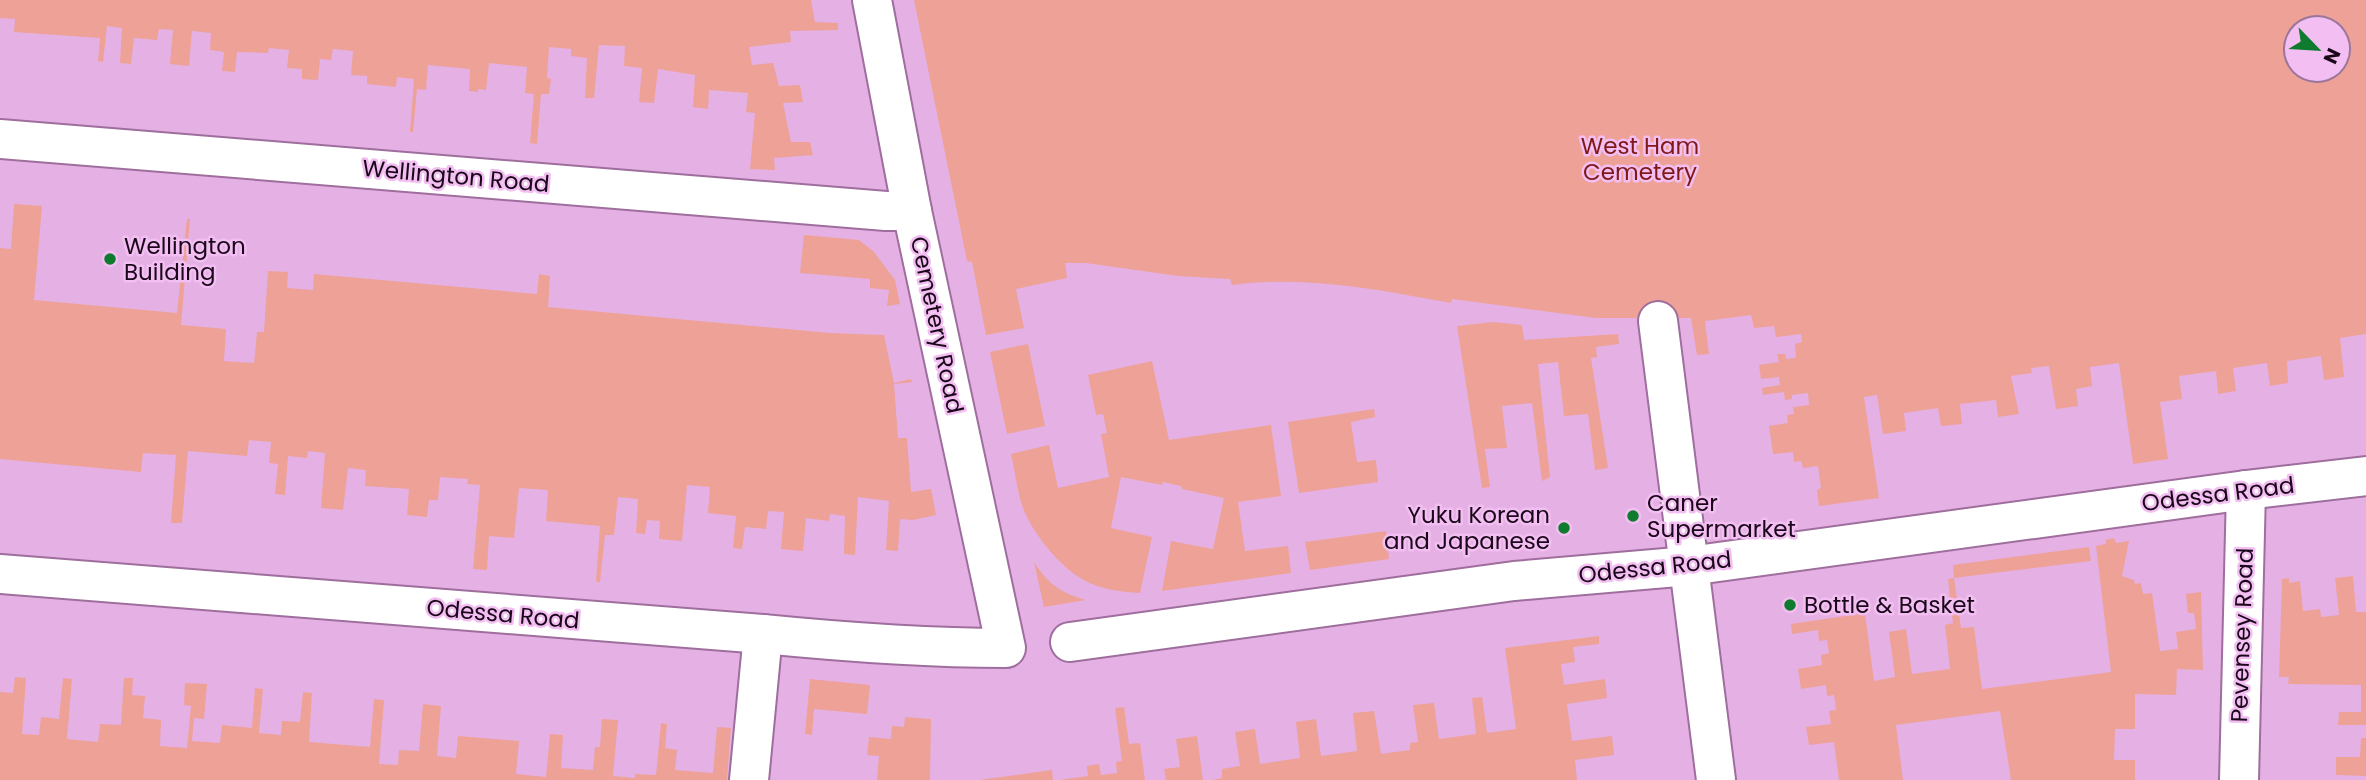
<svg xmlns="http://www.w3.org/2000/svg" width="2366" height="780" viewBox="0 0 2366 780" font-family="Poppins,sans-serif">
	<rect width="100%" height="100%" fill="#e5b1e4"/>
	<g fill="#eda197" fill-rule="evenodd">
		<path d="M0 0H811L815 22 838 23V30L790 31 791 42 749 47 752 65 773 63 779 86 800 85 803 102 783 103 791 142H810L813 155 774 158 775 170 750 169 755 113 746 112 748 93 709 90 708 109 693 107 695 75 658 69 654 103 639 102 642 68 624 66 625 46 599 45 594 98H585L587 58 571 56V49L549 47 547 78 551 79 549 94H541L537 144 530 143 534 94 525 93 527 67 489 63 486 90 478 89V92L469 91 470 69 428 65 426 90 417 89 413 132H410L414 79 397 77 396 87 367 84V76L351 75 353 51 333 49 331 60 320 59 318 80 302 79V69L287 68 289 50 269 48 268 53 237 52 235 72 222 71 224 52 210 50 211 33 192 31 189 66 170 64 173 30 159 29 157 40 134 38 131 64 120 63 122 28 107 26 103 62 98 61 100 38 14 32 15 19 0 18Z"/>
		<path d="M914 0H2366V334L2340 338 2344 377 2324 380 2321 356 2287 361 2288 383 2270 386 2267 363 2233 368 2236 391 2218 394 2216 371 2179 376 2182 399 2160 402 2168 459 2133 464 2119 363 2090 367 2092 386 2076 389 2078 406 2056 409 2049 366 2031 368 2032 373 2011 376 2019 414 1998 417 1996 400 1960 404 1962 424 1941 426 1938 408 1904 413 1906 431 1883 434 1877 395 1864 397 1879 498 1819 506 1817 490 1821 488 1818 466 1803 468 1801 461 1794 462 1793 452 1773 454 1769 426 1788 423 1787 415 1794 414 1793 407 1809 405 1808 393 1792 395V399L1785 400 1784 392 1763 395 1762 388 1780 385 1779 377 1761 379 1759 365 1779 362 1777 354H1785L1786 359 1796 358 1795 344 1802 342 1801 334 1776 337 1774 326 1754 328 1751 315 1705 321 1709 354 1697 355 1691 318H1596L1452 299 1451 303C1379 290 1306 275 1232 285L1230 279 1178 276 1086 263H1065L1067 278 1016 289 1024 328 986 335 972 262 967 261ZM2296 28H2338V70H2296Z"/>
		<path d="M14 204 42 206 34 300 177 313 187 219H190L181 325 226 329 224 361 254 363 257 332H264L268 271 288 272 287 288 313 290 314 274 537 294 539 274 550 276 548 307 830 333 884 335 894 383 911 379 912 382 894 384 898 438H907L911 492 931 489 936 515 913 520 900 519 898 551 886 550 889 501 858 497 855 555 844 554 845 516 830 514 829 521 806 518 803 551 781 549 784 512 768 511 766 529 745 527 742 549 733 548 736 516 708 513 710 487 687 485 682 541 659 539 660 521 647 520 645 534 636 533 638 499 618 497 614 535H605L600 582H596L600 526 546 521 548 490 519 488 514 538 489 536 487 570 473 569 480 485 467 484 468 479 440 477 438 500H429L427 517 407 515 409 489 365 486 366 470 348 468 343 510 321 508 325 453 308 451 307 458 288 456 285 495 275 494 278 464 269 463 271 442 249 440 247 456 188 451 182 523H171L176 455 143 453 141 472 0 459V248L11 249Z"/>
		<path d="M804 235 859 240 874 252 895 280 900 304 887 306 889 290 870 288V279L800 273Z"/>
		<path d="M1493 322 1522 325 1524 340 1618 334 1619 344 1596 347 1597 357 1591 358 1608 468 1595 470 1588 414 1564 416 1558 362 1538 364 1550 477 1542 481 1532 403 1502 406 1507 448 1485 449 1490 487 1482 488 1457 326Z"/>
		<path d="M1028 344 1045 426 1007 434 990 352Z"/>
		<path d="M1152 361 1169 440 1271 425 1281 496 1238 502 1245 551 1288 546 1291 573 1162 591 1171 541 1213 549 1224 498 1182 489 1181 486 1163 482 1162 485 1121 477 1111 528 1152 537 1140 593C1121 592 1098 589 1082 579 1059 566 1032 532 1023 508 1017 491 1015 471 1011 454L1049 445 1058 488 1109 477 1101 434 1107 433 1103 414 1096 415 1088 375Z"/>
		<path d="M1374 409 1375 417 1351 422 1357 462 1376 460 1378 482 1299 493 1288 422Z"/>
		<path d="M1386 531 1389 559 1310 570 1305 542Z"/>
		<path d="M2114 538 2116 543 2129 541 2122 576 2134 580 2135 584 2141 583 2143 594 2152 593 2160 651 2178 649 2176 632 2196 629 2194 613H2188L2186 594 2201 592 2203 670 2177 669 2176 695 2135 694V729H2115L2114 760H2135V780H2011L2000 711 1896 725 1903 780H1839L1834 742 1809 745 1806 727 1831 724 1829 711 1836 710 1834 695 1827 696 1826 685 1801 689 1798 669 1822 665 1821 655 1829 653 1827 640 1819 641 1818 630 1792 634 1791 624 1865 613 1874 681 1895 677 1889 632 1906 629 1912 674 1950 669 1945 625 1953 623 1948 579 1954 578 1953 565 2089 547 2091 561 1954 578 1961 628 1974 627 1982 689 2111 672 2096 546 2106 544V540Z"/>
		<path d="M1034 562C1049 585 1061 593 1086 600L1044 607Z"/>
		<path d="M2353 576 2356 612H2366V725H2338L2339 712H2361V685L2288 684 2289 677H2279L2282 579 2289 578V583L2300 581 2303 611 2320 609 2321 617 2339 615 2335 578Z"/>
		<path d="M1599 636V644L1573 647 1575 662 1561 664 1564 685 1605 679 1607 698 1567 704 1572 741 1612 736 1614 755 1575 760 1577 780H1212L1222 778V769L1240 766 1235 732 1255 729 1260 764 1300 758 1296 722 1316 719 1321 756 1357 751 1353 713 1374 711 1381 754 1410 750V743L1418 742 1413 705 1434 703 1439 739 1476 734 1472 698 1482 697 1487 733 1516 729 1505 648Z"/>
		<path d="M15 677 26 678 22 734 39 735 41 717 59 719 63 678 72 679 67 739 98 742 100 724 121 725 124 678H133L132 695 145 696 143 718 161 720 160 746 187 748 191 706 184 705 185 683 207 684 204 719 194 718 192 741 220 743 222 725 252 728 255 688 263 689 259 733 281 735 282 721 300 722 303 692 312 693 309 742 370 747 374 699 384 700 379 764 398 765 399 750 419 751 423 704 441 706 437 756 456 758 458 736 519 741 516 774 546 777 550 734 563 735 561 768 593 770 595 747H600L602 719 618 720 613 776 635 778V774L656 775 661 723 667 724 665 748 677 750 675 770 713 773 717 727 731 728 727 780H0V692L13 693Z"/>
		<path d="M810 679 870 685 867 714 814 709 812 735 805 734Z"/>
		<path d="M1124 707 1129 744 1140 743 1145 780H1059L1088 776 1087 766 1099 764 1101 775 1117 773 1116 762 1122 761 1115 708Z"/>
		<path d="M905 717 931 719 930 780H877L879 756 867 755 869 737 891 739 892 726 904 727Z"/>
		<path d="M1197 736 1203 780H1166L1164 769 1180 767 1176 739Z"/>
		<path d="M2361 738H2366V776L2336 775V757H2360Z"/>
		<path d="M1052 770 1053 780H979Z"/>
	</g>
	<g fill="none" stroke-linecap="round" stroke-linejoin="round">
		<g stroke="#9e6e9d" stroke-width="42">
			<g id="minor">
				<path d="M0 139 886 211H912"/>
				<path d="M1658 321 1716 780"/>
				<path d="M0 574 763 634C844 642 925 648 1006 648L912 211 872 0"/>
				<path d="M1070 642 1514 581 1689 566 2246 490 2366 476"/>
				<path d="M749 780 763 634"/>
				<path d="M2239 780 2246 490"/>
			</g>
		</g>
		<use href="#minor" stroke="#fff" stroke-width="38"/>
	</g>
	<g fill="#0f7b2f" stroke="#f3bef1" stroke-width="2.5">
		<circle cx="110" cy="259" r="7"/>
		<circle cx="1633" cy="516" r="7"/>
		<circle cx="1564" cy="528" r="7"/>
		<circle cx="1790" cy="605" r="7"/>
	</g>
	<g text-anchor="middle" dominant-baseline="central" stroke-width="5" stroke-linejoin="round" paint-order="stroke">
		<g font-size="23" fill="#7e1917" stroke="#f3bef1">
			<text x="1640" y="146">West Ham<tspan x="1640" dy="26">Cemetery</tspan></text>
		</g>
		<g font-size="23" fill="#1a081a" stroke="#f3bef1">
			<text transform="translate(456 176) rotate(5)">Wellington Road</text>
			<text transform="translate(937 325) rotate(78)">Cemetery Road</text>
			<text transform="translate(2218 494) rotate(-7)">Odessa Road</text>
			<text transform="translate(1655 567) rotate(-6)">Odessa Road</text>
			<text transform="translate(503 614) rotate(5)">Odessa Road</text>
			<text transform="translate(2242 635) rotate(-88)">Pevensey Road</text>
		</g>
		<g font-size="23" fill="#1a081a" stroke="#f3bef1" text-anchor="start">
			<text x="124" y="246">Wellington<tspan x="124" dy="26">Building</tspan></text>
			<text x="1647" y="503">Caner<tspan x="1647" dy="26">Supermarket</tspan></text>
			<text x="1550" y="515" text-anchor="end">Yuku Korean<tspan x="1550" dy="26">and Japanese</tspan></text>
			<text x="1804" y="605">Bottle &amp; Basket</text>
		</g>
	</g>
	<g transform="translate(2317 49) rotate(115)"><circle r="33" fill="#f3bef1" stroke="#9c759b" stroke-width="2"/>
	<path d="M0-5L12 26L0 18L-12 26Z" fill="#0f7b2f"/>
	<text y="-10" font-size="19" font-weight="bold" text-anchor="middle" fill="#1a081a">N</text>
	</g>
</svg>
